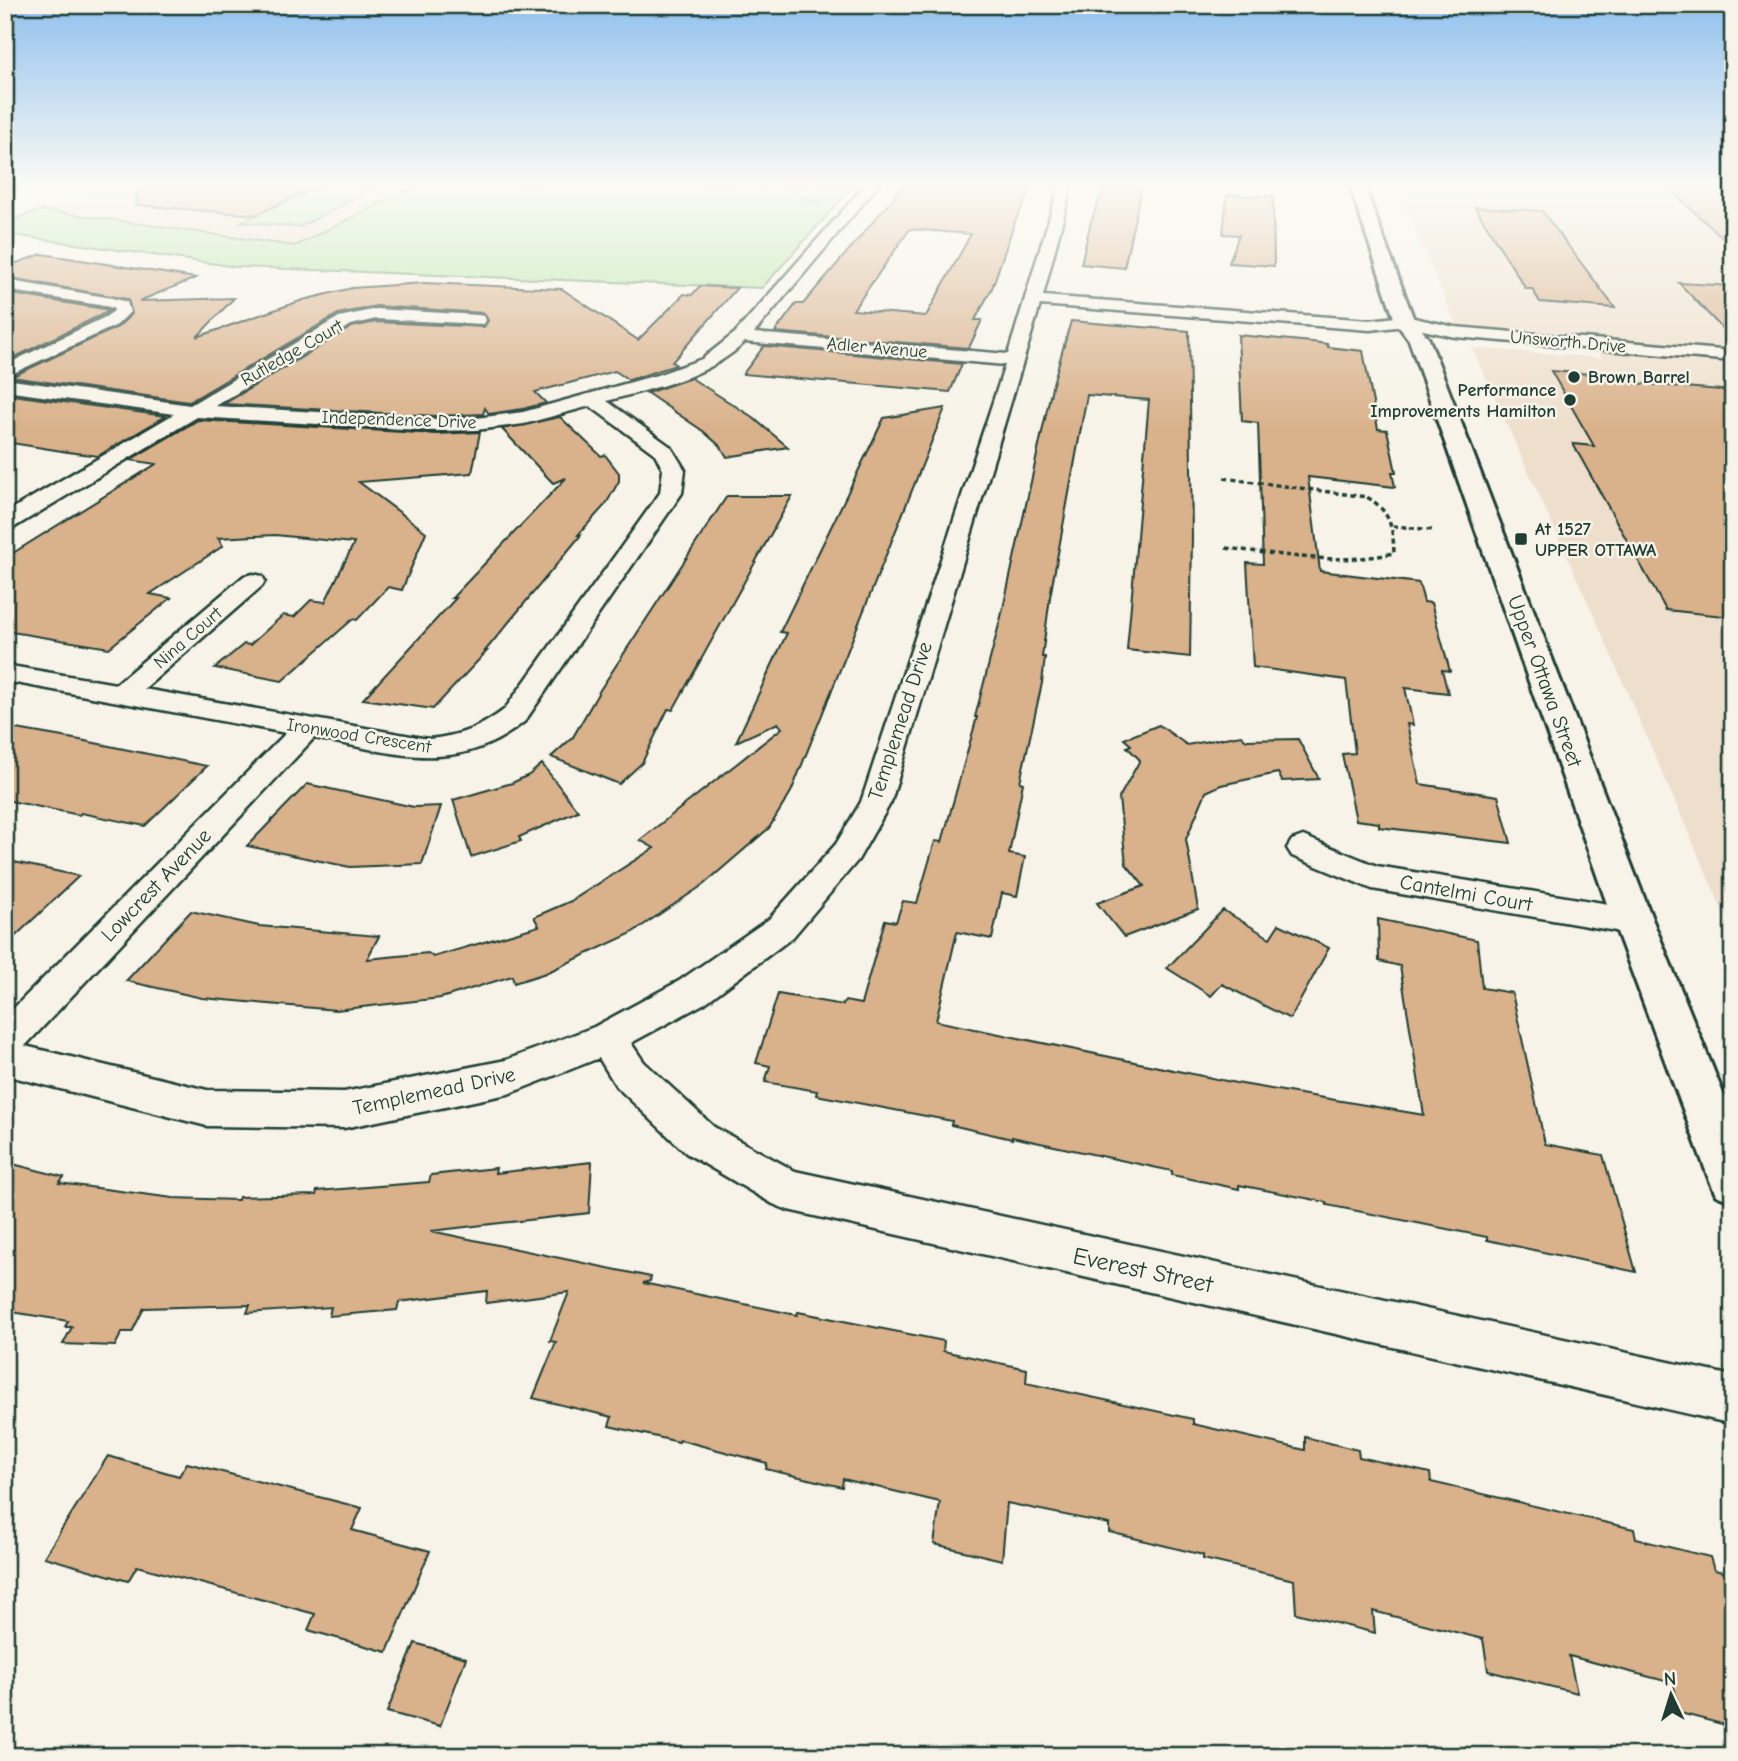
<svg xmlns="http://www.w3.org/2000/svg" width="1738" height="1761" viewBox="0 0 1738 1761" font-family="'Comic Neue',sans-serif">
	<rect width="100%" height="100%" fill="#f7f3e8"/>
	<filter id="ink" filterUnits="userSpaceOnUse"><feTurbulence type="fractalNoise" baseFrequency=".0143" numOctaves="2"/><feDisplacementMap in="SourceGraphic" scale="14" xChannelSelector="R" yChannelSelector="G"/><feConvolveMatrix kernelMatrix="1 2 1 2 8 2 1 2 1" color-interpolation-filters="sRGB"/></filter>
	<g filter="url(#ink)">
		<g fill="#eedfcc">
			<path d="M116 183H421L295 246 237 267 5 234V221L75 200Z"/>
			<path d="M1395 183H1733V935L1595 618 1472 348 1603 358 1580 334 1456 325Z"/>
		</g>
		<g fill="#b3e6a7" stroke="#69926e" stroke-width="2">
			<path d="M326 183H386L299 227 241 222Z"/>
			<path d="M421 183H856L762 288 237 267 5 234V221L42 210 295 246Z"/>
		</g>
		<g fill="#d9b18a" stroke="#1f3d34" stroke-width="2" fill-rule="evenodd">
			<path d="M137 183H323L256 215 136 205Z"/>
			<path d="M906 183 993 188 996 183H1034L1015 221 992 288 975 320H982L969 348 775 332 796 304H803ZM910 229 971 234 926 316 853 310Z"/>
			<path d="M1105 183H1139L1137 189 1141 190 1124 268 1081 264 1090 225Z"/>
			<path d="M1662 183H1733V247Z"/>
			<path d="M1227 195 1273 196 1274 266 1229 263 1239 235 1223 234Z"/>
			<path d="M1475 207 1542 211 1615 308 1540 302 1532 289H1526Z"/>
			<path d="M42 254 196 278 139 301 234 298 197 337 303 300 352 288 424 283 562 289 638 340 684 294 692 295 700 286 737 288 672 362 676 365 629 380 615 371 535 392 546 403 522 409 489 414 485 408 483 414 436 416 224 404 352 327 376 322 484 327 488 321 484 313 376 306 338 314 189 402 11 377 118 327 132 314 128 299 5 277V267Z"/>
			<path d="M1679 283 1733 286V340Z"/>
			<path d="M5 293 104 309 111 310 5 362Z"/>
			<path d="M1071 321 1189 331 1192 536 1190 657 1127 650 1149 400 1087 395 1050 597 1042 657H1045L1042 683 1020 782 1023 783 1009 854 1025 857 1017 896 1002 893 992 939 957 932 936 1021 1236 1083 1424 1115 1400 966 1379 961 1378 919 1477 940 1482 988 1512 993 1545 1144 1603 1155 1636 1272 1487 1240V1237L1327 1205 1326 1202 1239 1185V1189L1172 1175V1171L1012 1137V1139L951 1125 952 1121 816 1095 817 1091 765 1082 770 1066 756 1063 778 994 843 1005 845 1001 861 1004 885 920 896 922 903 901 917 903 935 841 942 842 977 717H975L1002 613 1052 387Z"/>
			<path d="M1238 335 1312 342 1327 344 1328 347 1363 351 1378 429 1387 430 1396 472H1392L1395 487 1308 477 1320 571 1419 583 1424 602 1431 603 1450 671 1442 670 1448 693 1405 688 1413 725 1407 724 1420 784 1498 796 1511 843 1379 827V823L1356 820 1342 754 1355 753 1346 680 1253 667 1247 563 1263 564 1258 423 1242 421Z"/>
			<path d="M764 346 962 364 950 392 743 374Z"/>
			<path d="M1551 371 1605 375 1609 381 1733 391V617L1666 610 1573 444 1594 446Z"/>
			<path d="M691 378 751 416 788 447 727 457 721 447 703 431 647 393Z"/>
			<path d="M5 394 166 416 98 456 68 452 5 442Z"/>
			<path d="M945 408 791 792 769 828 703 885 630 934 546 973 514 983 512 976 441 998 336 1010 202 998 126 981 191 911 259 926 379 936 367 959 428 953 433 957 539 926 534 917 571 901 654 848 640 840 782 728 778 723 736 742 787 633 780 632 884 418Z"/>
			<path d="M560 417 601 456 605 455 619 473V481L606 504 578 535H581L485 651H487L433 709 363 699 456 598H452L566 478 553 483 502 429Z"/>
			<path d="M198 420 436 434 480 432 472 473 359 482 426 532 402 590 388 587 357 620 353 619 282 681 215 668 244 644 250 645 283 615 294 617 311 600 325 602 354 543 275 535 218 538 223 546 150 594 171 598 109 648 5 631V558L156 464 130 460Z"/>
			<path d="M727 496H792L673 710 668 709 642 763 619 784 551 757 573 737 600 690Z"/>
			<path d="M1159 725 1187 745 1241 735 1246 740 1298 739 1319 779 1282 781 1278 773 1221 785 1206 792 1186 839 1198 909 1124 937 1097 903 1144 886 1126 864 1119 798 1140 760 1127 747 1131 745 1124 739Z"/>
			<path d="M5 727 80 740 207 766 145 826 81 813 79 815 5 800Z"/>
			<path d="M542 764 578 811 519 837 521 841 471 857 453 800 512 783 529 775Z"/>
			<path d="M307 784 414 807 441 806 422 864 350 867 247 846Z"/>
			<path d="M5 860 79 876 5 946Z"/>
			<path d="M1223 910 1270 938 1279 924 1329 948 1290 1019 1222 984 1211 996 1167 968Z"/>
			<path d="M5 1162 64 1177 59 1183 173 1198 238 1200 239 1197 316 1195 317 1191 429 1182 431 1175 496 1168 495 1173 592 1162 589 1213 431 1231 651 1277 650 1281 643 1283 797 1315 798 1312 944 1341 943 1351 1027 1369 1026 1383 1193 1419V1424L1305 1450V1437L1358 1450 1359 1457 1430 1473 1431 1482 1634 1529 1636 1539 1710 1557 1714 1570 1733 1574V1727L1680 1713 1673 1683 1569 1656 1577 1693 1488 1671 1483 1639 1373 1611 1375 1633 1296 1613 1294 1580 1203 1559V1555L1109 1532V1524L1007 1503 1002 1560 934 1544 940 1502 843 1479 842 1487 766 1469 767 1463 680 1440 679 1442 609 1426 612 1417 533 1398 556 1342 550 1341 569 1292 486 1303 487 1291 399 1302 397 1310 329 1316 331 1307 247 1313 250 1305 144 1308 132 1332H122L115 1346 63 1344 72 1327H65L68 1321 5 1311Z"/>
			<path d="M108 1456 179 1476 187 1463 362 1508 352 1530 430 1551 387 1652 308 1630 315 1614 137 1566 128 1581 44 1557Z"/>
			<path d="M415 1643 466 1658 440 1726 387 1712Z"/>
		</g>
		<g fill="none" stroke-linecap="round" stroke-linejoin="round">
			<g stroke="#1f3d34" stroke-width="5">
				<g id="minor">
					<path d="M12 183H30L5 194V186Z"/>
					<path d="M867 183H880L754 333 1008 354 1060 183H1072L1043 296 1370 320 1405 316 1455 327 1733 351V361L1455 337 1405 326 1370 330 1040 305 891 802 858 860 793 937 705 1003 631 1043 644 1062 714 1127 795 1171 1733 1376V1424L788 1210 773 1204 686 1153 616 1086 599 1058 508 1094 344 1128 207 1126 5 1075V1017L286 733 5 681V665L116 684 244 576 253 574 262 576 265 581 262 586 144 689 428 739C459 736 481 728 505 709L660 493 663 470 655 454 590 406 524 424 476 430 436 431 197 417 13 528 5 530V513L174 414 5 391V379L190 405 339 317 376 309 478 315 484 316 486 320 484 324 376 319 351 325 215 406 436 419 476 418 523 412 657 375 702 359 735 333ZM745 342 1005 365 861 802 836 844 769 919 679 981 594 1027 506 1060 344 1092 207 1090 25 1046 314 738C392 752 457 778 525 721L682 493 685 470 671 447 607 401C656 387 708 378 745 342Z"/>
					<path d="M5 280 112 298 127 302 130 312 117 325 5 377V365L105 317 114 311 113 308 105 306 5 290Z"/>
					<path d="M1303 836 1377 866 1633 908 1645 912 1650 921 1645 930 1633 934 1372 889 1292 856 1287 848 1292 840Z"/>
				</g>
			</g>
			<g stroke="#1f3d34" stroke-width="6">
				<path id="secondary" d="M1349 183H1363L1414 320 1429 339 1653 921 1733 1118V1202L1716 1195 1709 1179 1613 921 1409 340 1395 321Z"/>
			</g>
			<path stroke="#1f3d34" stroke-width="2" stroke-dasharray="2.5 2.5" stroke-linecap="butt" d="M791 183 788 186 799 197 822 205"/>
			<g stroke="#1f3d34" stroke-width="3.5" stroke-dasharray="5 3.5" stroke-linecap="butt">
				<path d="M1224 478 1367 497C1390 511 1393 527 1394 553 1337 566 1282 554 1225 548"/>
				<path d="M1393 526 1433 530"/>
			</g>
			<use href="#minor" fill="#f7f3e8" fill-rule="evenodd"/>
			<use href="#secondary" fill="#f7f3e8" fill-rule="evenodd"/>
		</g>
	</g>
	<linearGradient id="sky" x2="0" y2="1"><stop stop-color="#91c1ee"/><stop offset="0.43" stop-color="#fbfaf5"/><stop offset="1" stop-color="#fbfaf5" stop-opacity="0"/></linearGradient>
	<rect width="1738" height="430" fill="url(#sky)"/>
	<g fill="#1f3d34" stroke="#f7f3e8" stroke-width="2.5">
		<circle cx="1574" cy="377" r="7"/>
		<circle cx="1570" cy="400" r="7"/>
		<rect x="1514" y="532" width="14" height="14" rx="3.5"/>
	</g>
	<g text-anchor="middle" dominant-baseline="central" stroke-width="5" stroke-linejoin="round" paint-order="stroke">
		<g font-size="18" fill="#1f3d34" stroke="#f7f3e8">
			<text transform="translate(1568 342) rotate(5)">Unsworth Drive</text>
			<text transform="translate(877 348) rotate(5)">Adler Avenue</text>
			<text transform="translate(292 353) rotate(-30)">Rutledge Court</text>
			<text transform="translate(399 420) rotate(2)">Independence Drive</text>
			<text transform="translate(188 638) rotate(-41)">Nina Court</text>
			<text transform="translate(359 736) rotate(9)">Ironwood Crescent</text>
		</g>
		<g font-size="18" font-weight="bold" fill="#1f3d34" stroke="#f7f3e8" text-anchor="start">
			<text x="1588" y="377">Brown Barrel</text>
			<text x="1556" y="390" text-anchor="end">Performance<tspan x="1556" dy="21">Improvements Hamilton</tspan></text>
			<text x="1535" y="529">At 1527<tspan x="1535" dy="21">UPPER OTTAWA</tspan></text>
		</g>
		<g font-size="21" fill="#1f3d34" stroke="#f7f3e8">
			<text transform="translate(1545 681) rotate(70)">Upper Ottawa Street</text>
			<text transform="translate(900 721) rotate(-72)">Templemead Drive</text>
			<text transform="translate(156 885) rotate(-46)">Lowcrest Avenue</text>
			<text transform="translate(1466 893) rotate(10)">Cantelmi Court</text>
			<text transform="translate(434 1091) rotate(-12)">Templemead Drive</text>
		</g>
		<g font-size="24" fill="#1f3d34" stroke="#f7f3e8">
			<text transform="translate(1143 1270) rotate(12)">Everest Street</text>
		</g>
	</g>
	<rect width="1738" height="1761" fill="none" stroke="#f7f3e8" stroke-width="28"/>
	<rect x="14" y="14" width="1710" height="1733" fill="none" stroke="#1f3d34" stroke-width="2.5" filter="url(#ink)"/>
	<g transform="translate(1671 1695) rotate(356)" stroke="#f7f3e8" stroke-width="5" paint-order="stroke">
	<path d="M0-5L12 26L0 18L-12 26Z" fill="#1f3d34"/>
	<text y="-10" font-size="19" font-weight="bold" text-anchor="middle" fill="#1f3d34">N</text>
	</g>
</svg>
